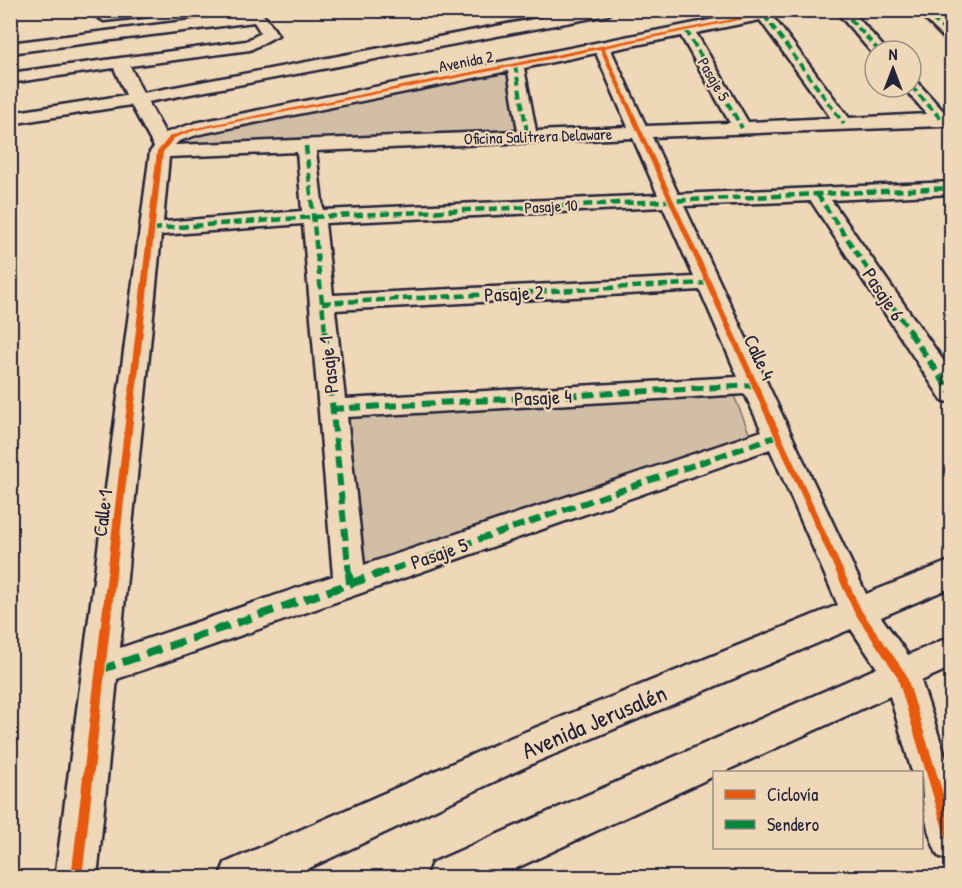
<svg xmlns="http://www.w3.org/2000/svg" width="962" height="888" viewBox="0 0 962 888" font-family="'Patrick Hand',sans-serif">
	<rect width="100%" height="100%" fill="#efd8b7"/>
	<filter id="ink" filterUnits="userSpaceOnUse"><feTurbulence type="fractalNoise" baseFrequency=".0167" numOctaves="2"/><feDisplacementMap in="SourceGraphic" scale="12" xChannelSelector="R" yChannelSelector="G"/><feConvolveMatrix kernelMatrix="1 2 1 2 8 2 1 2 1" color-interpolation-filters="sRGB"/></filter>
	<g filter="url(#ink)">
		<g fill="#d1bea5" stroke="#7a7070" stroke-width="1.5">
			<path d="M510 69 521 133 171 146 177 140 193 133Z"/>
			<path d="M733 393 750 435 358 575 344 414Z"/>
		</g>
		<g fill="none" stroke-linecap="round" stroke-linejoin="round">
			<g stroke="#22223b" stroke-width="5">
				<g id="minor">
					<path d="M85 10H157L158 11 150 16 104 21Z"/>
					<path d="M239 10C265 10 264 15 278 35L250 50 130 66 143 93 581 10H615L608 15 148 102 165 133 195 123 760 10H792L773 17 849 118 927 114 903 87H911V81L917 82 946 114 952 113V125L942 126 652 137 678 194 952 182V194L831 200 952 373V403L942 400 811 201 684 206 866 594 952 560V587L881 617 908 655 952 636V667L921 681 952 777V862L938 856C925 827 922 804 922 772H912L890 696 723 772H714V776L495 878H426L432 863 877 668 851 629 536 762 288 878H219L225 863 510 738 838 605 770 449 117 679 97 878H55L150 152 154 147 131 105 10 124V113L126 95 114 68 10 83V73L246 41 261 33 254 22 10 53V43L242 14ZM760 20 831 118 748 122 696 33ZM681 36 730 123 646 126 611 50ZM596 53 628 127 536 131 524 68ZM508 71 518 131 175 145 179 141 200 134ZM633 138 658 195 323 210 316 151ZM297 152 302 211 163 222 169 157ZM663 207 694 277 333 295 325 223ZM303 224 333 576 120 648 161 235ZM700 290 738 377 345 399 335 310ZM745 394 762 431 364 565 347 417Z"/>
					<path d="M835 10H851L887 51H875L873 54Z"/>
					<path d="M916 10H932L952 28V42L946 40Z"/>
				</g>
			</g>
			<use href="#minor" fill="#efd8b7" fill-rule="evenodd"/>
			<g stroke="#00873e" stroke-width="4" stroke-dasharray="8 4" stroke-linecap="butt">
				<path d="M842 10 879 51"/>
				<path d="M923 10 952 37"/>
				<path d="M764 15 844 124"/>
				<path d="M686 30 742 128"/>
				<path d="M515 65 528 137"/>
				<path d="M911 86 942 120"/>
			</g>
			<g stroke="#00873e" stroke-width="4.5" stroke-dasharray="9 4.5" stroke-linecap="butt">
				<path d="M306 146 325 332"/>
				<path d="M817 194 910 332"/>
				<path d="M152 229 313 217 952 188"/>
				<path d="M322 303 707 283"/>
			</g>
			<g stroke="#00873e" stroke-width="6" stroke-dasharray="12 6" stroke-linecap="butt">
				<path d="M325 331 349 575"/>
				<path d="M909 331 952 394"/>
				<path d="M332 409 754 385"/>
				<path d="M376 575 778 436"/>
			</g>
			<g stroke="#00873e" stroke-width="8" stroke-dasharray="16 8" stroke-linecap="butt">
				<path d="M349 573 350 584"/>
				<path d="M100 670 381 573"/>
			</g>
			<g stroke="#efd8b7" stroke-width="3">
				<path id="cycleway" d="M777 10H787L604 48 861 610 906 674 952 823V847L948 846 947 842 897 676 854 612 600 49 196 130 174 138 163 152 82 878H71L157 152 170 136 195 128Z"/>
			</g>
			<use href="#cycleway" fill="#e8590c" fill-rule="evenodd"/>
		</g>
	</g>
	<g text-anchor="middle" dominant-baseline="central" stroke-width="4.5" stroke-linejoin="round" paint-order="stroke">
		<g font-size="16" fill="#22223b" stroke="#efd8b7">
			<text transform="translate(466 61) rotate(-11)">Avenida 2</text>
			<text transform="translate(714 79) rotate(60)">Pasaje 5</text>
			<text transform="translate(538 136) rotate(-2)">Oficina Salitrera Delaware</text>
			<text transform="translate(551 206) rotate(-3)">Pasaje 10</text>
		</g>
		<g font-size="20" fill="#22223b" stroke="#efd8b7">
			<text transform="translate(514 293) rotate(-3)">Pasaje 2</text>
			<text transform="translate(884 294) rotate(56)">Pasaje 6</text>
			<text transform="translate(760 357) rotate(65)">Calle 4</text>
			<text transform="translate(328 365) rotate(-96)">Pasaje 1</text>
			<text transform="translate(543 397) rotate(-3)">Pasaje 4</text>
			<text transform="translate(102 513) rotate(-83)">Calle 1</text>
			<text transform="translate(439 553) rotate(-19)">Pasaje 5</text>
		</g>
		<g font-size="24" fill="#22223b" stroke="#efd8b7">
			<text transform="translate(594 721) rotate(-23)">Avenida Jerusalén</text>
		</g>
	</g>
	<rect width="962" height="888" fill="none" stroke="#efd8b7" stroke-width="36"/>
	<rect x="18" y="18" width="926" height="852" fill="none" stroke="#22223b" stroke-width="2" filter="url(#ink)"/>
	<rect x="713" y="771" width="210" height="78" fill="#efd8b7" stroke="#9d8f85" stroke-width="1.5"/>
	<rect x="725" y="790" width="30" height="9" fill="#e8590c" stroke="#9d8f85" stroke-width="1.5"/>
	<text x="767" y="801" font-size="18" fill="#22223b">Ciclovía</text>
	<rect x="725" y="820" width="30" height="9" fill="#00873e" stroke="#9d8f85" stroke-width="1.5"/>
	<text x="767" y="831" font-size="18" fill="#22223b">Sendero</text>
	<g transform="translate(893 69)"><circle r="28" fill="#efd8b7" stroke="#9d8f85" stroke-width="1.5"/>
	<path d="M0-4.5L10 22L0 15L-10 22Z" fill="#22223b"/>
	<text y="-9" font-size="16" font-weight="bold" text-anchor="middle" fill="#22223b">N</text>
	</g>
</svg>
